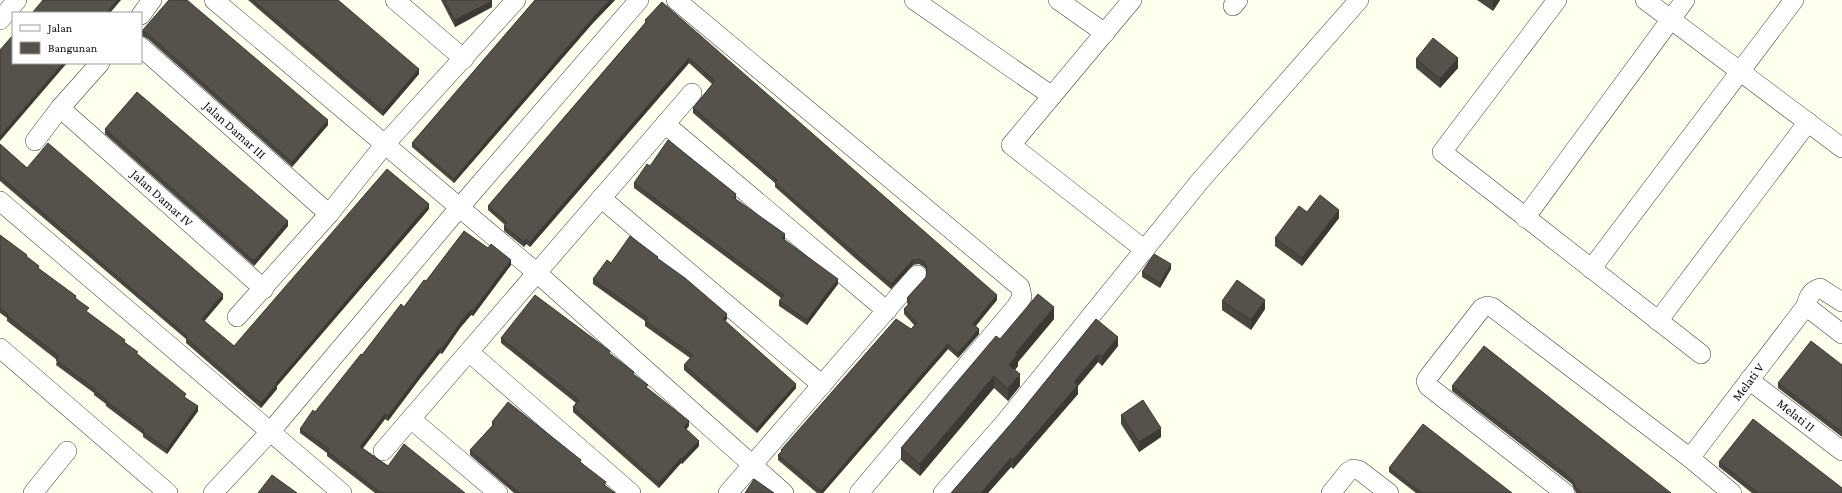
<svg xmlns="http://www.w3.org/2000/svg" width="1842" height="493" viewBox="0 0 1842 493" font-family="'Crimson Pro',serif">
	<rect width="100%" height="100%" fill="#feffed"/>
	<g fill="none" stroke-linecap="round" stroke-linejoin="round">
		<g stroke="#404040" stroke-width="20">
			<g id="street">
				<path d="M214 0 537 273 784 493"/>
				<path d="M395 0 464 59"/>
				<path d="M676 0 1020 287 1022 297 1016 307 859 493"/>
				<path d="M914 0 1052 96"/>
				<path d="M1058 0 1105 33"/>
				<path d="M1132 0 1011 145 1145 250"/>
				<path d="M1557 0 1442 152 1701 354"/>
				<path d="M1645 0 1842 148"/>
				<path d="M1233 6 1238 0"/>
				<path d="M141 15 152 0"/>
				<path d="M0 20 17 0"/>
				<path d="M141 47 329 214"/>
				<path d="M60 108 264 289"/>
				<path d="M665 124 887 311"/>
				<path d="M35 141 60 108 100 63"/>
				<path d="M601 198 822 385"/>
				<path d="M0 201 342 493"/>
				<path d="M1525 218 1685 0"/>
				<path d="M1591 269 1794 0"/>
				<path d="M1806 306 1842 334"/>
				<path d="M237 317 329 214 385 144 516 0"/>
				<path d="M1658 321 1808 122"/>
				<path d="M0 348 168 493"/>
				<path d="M469 352 631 493"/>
				<path d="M1749 380 1842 451"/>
				<path d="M411 419 498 493"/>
				<path d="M383 451 692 93"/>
				<path d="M1690 458 1806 306C1808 297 1811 291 1820 288L1842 302"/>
				<path d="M33 493 67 451"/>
				<path d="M213 493 271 431 459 208 639 0"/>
				<path d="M728 493 917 275"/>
				<path d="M943 493 1006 421 1200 181 1359 0"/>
				<path d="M1331 493 1348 472 1353 469 1359 470 1389 493"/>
				<path d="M1565 493 1428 386 1426 381 1429 376 1482 308 1487 306 1492 307 1690 458 1732 493"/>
			</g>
		</g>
		<use href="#street" stroke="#fff" stroke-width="19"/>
	</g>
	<g fill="#4a4640">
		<path d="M169 0 328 125 292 167 148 39 142 36V31Z"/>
		<path d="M248 0H338L419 74 383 116Z"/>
		<path d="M441 0H491L492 7 455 27Z"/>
		<path d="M535 0H615L592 24 454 183 412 147V143Z"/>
		<path d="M1477 0H1500L1493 11Z"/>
		<path d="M645 20 997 300 976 326 979 334 958 358 948 349 823 493H817L778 460V455L781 452V450L911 329 914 325 904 314V309L908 304 907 303V298L926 277 927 271 924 267 919 264 913 265 891 289 856 259 775 187V183L693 113V108L712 84 689 63 530 247 526 244 524 247 504 231V226L505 225 488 210V206L645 23Z"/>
		<path d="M1416 59 1458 68 1440 88 1416 68Z"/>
		<path d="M105 129 288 226 254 266 105 134Z"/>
		<path d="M0 144 27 168 223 299 204 321 234 346 429 209 277 386V389L261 408 186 343V339L0 181Z"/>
		<path d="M650 166 736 199 785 239 784 240 838 284 807 325 779 306V301L781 298 634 188V183Z"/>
		<path d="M1339 218 1302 266 1275 246V238Z"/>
		<path d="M0 235 27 257 39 269 76 298 88 313 125 343 186 398 198 411 167 454 143 437V434L106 406V404L94 395V393L56 365 57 360 7 321V318L0 313Z"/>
		<path d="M658 259 727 319 725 321 796 388 757 433 684 370V365L690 358 645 326V321L593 284V279L611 263Z"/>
		<path d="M511 265 473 316 471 315 460 328 442 354 440 353 418 381 388 421 385 419 363 448 388 466 465 493H375L327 456V453L300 433V429L315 412 362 355 426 281Z"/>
		<path d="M1171 269 1160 288 1142 277V272Z"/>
		<path d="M1222 301 1265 309 1251 330 1222 310Z"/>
		<path d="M1054 319 1018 362V366L1015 370 1020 386 1008 401 994 388 920 476 901 460V448L1000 339Z"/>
		<path d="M1096 319 1118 346 1102 366 1098 362 1078 386V394L1013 469 1011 467 988 493H951L1015 419Z"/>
		<path d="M501 338 610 354 689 426 686 429 699 446 682 464 681 463 659 488 573 412V407L576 403 501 343Z"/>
		<path d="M1842 365V437L1778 388V383Z"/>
		<path d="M1452 386 1671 493H1576L1572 484 1452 391Z"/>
		<path d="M1121 415 1161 437 1139 452 1121 424Z"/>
		<path d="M492 422 581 464 606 486 615 493H514L470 455V450L492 426Z"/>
		<path d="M1719 462 1842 493H1752L1719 467Z"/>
		<path d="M1389 468 1512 493H1416L1389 472Z"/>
	</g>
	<g fill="#3c3934">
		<path d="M117 0H121L110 13H106Z"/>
		<path d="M610 0H615L592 24 454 183V179L592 19Z"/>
		<path d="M1494 0H1500L1493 11V2Z"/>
		<path d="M492 1V7L455 27V20Z"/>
		<path d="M689 58V63L530 247V242Z"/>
		<path d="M1458 58V68L1440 88V79Z"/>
		<path d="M63 63H67L0 141V136Z"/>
		<path d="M419 69V74L383 116V111Z"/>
		<path d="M328 120V125L292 167V162Z"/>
		<path d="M736 194V199L734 202V198Z"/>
		<path d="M429 204V209L277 386V389L261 408V403L276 383Z"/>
		<path d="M1339 210V218L1302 266V258Z"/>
		<path d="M288 221V226L254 266V261Z"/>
		<path d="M785 234V239L782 243V238Z"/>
		<path d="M526 239V244L524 247V242Z"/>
		<path d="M511 260V265L473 316V311Z"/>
		<path d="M913 260V265L891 289V284Z"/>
		<path d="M1171 264V269L1160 288V283Z"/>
		<path d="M838 279V284L807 325V320Z"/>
		<path d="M223 294V299L202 324V319Z"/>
		<path d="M997 295V300L973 328V324Z"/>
		<path d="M1265 300V309L1251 330V320Z"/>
		<path d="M1054 307V319L1018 362V366L1009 377V365L1016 353Z"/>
		<path d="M471 310V315L460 328 442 354V349L460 323Z"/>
		<path d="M727 314V319L723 324V319Z"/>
		<path d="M979 329V334L958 358V353Z"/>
		<path d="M1118 337V346L1102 366V357Z"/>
		<path d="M948 344V349L823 493H821V491Z"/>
		<path d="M440 348V353L418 381 388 421V416L418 376Z"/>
		<path d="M1098 354V362L1078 386V394L1013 469V460L1074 382Z"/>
		<path d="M1020 374V386L1008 401V389Z"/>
		<path d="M994 376V388L920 476V464Z"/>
		<path d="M796 384V388L757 433V428Z"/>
		<path d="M198 406V411L167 454V449Z"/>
		<path d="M385 414V419L360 452V447Z"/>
		<path d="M689 421V426L684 432V427Z"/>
		<path d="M1161 428V437L1139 452V442Z"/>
		<path d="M699 441V446L682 464V459Z"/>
		<path d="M681 458V463L659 488V483Z"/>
		<path d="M1011 458V467L988 493H981Z"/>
	</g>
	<g fill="#56514a" stroke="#3c3934">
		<path d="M43 0H117L106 13H32Z"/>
		<path d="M169 0H187L328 120 292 162 148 34 142 31Z"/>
		<path d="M253 0H338L419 69 383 111Z"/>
		<path d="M444 0H491L492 1 455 20Z"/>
		<path d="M535 0H610L592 19 454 179 412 143Z"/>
		<path d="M662 2 997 295 973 324 979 329 958 353 948 344 821 491 778 455 782 451 781 450 896 319 911 329 917 323 904 309 911 302 907 298 926 277 927 267 924 262 919 259 913 260 891 284 856 254 775 183 777 180 693 108 715 81 689 58 530 242 526 239 524 242 504 226 507 222 488 206 647 21 645 20Z"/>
		<path d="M13 35V63H63L0 136V50Z"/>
		<path d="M1433 38 1458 58 1440 79 1416 59Z"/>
		<path d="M137 92 288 221 254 261 105 129Z"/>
		<path d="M668 140 736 194 734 198 785 234 782 238 838 279 807 320 779 301 784 295 634 183 647 164 650 166Z"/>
		<path d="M48 143 223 294 202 319 234 346 387 169 429 204 276 383 277 384 261 403 186 338 187 336 0 176V144L27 168Z"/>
		<path d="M1320 195 1339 210 1302 258 1275 238 1299 206 1307 212Z"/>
		<path d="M464 231 488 248 491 244 511 260 473 311 471 310 460 323 442 349 440 348 418 376 388 416 385 414 360 447 388 466 404 444 465 493H381L327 451 329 449 300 429 313 410 315 412 361 354 362 355 401 304 404 307 424 280 426 281Z"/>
		<path d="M0 235 27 255 26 256 39 266 38 268 76 296 75 298 89 308 86 311 125 340 124 342 138 352 136 353 186 394 184 397 198 406 167 449 143 432 144 430 106 401 107 400 94 390 95 389 56 360 59 356 7 316 8 314 0 308Z"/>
		<path d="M630 236 658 257 657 258 685 278 727 314 723 319 796 384 757 428 684 365 693 355 645 321 648 318 593 279 607 260 611 263Z"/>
		<path d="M1154 254 1171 264 1160 283 1142 272Z"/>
		<path d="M1237 280 1265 300 1251 320 1222 301Z"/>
		<path d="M1038 294 1054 307 1016 353 1018 354 1009 365 1020 374 1008 389 994 376 920 464 901 448 996 336 1000 339Z"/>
		<path d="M535 295 610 351 609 353 634 372 633 374 648 385 646 387 689 421 684 427 699 441 682 459 681 458 659 483 573 407 579 400 501 338Z"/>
		<path d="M1096 319 1118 337 1102 357 1098 354 1074 382 1078 385 1013 460 1011 458 981 493H951L1015 419Z"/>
		<path d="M1811 341 1842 365V432L1778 383Z"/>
		<path d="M1484 346 1671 493H1582L1576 488 1572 479 1452 386Z"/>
		<path d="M1143 400 1161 428 1139 442 1121 415Z"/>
		<path d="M508 402 581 460 580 462 606 482 604 485 615 493H519L470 450 494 424 492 422Z"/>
		<path d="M1753 419 1842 488V493H1758L1719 462Z"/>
		<path d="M1423 424 1512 493H1422L1389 468Z"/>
		<path d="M272 475 297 493H258Z"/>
		<path d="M754 479 774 493H745Z"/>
	</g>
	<g text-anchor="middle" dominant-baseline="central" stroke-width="4" stroke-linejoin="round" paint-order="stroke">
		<g font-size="13" fill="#0d0d0d" stroke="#fff">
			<text transform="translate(235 130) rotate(42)">Jalan Damar III</text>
			<text transform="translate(162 198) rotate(42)">Jalan Damar IV</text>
			<text transform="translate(1748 382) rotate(-53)">Melati V</text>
			<text transform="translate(1796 415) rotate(38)">Melati II</text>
		</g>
	</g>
	<rect x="12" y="12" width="130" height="52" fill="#ffffff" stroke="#9e9e9e"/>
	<rect x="20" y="25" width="20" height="6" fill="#ffffff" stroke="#9e9e9e"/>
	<text x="48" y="32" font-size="12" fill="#0d0d0d">Jalan</text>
	<rect x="20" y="42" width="20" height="12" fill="#56514a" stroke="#9e9e9e"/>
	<text x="48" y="52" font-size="12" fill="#0d0d0d">Bangunan</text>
</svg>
